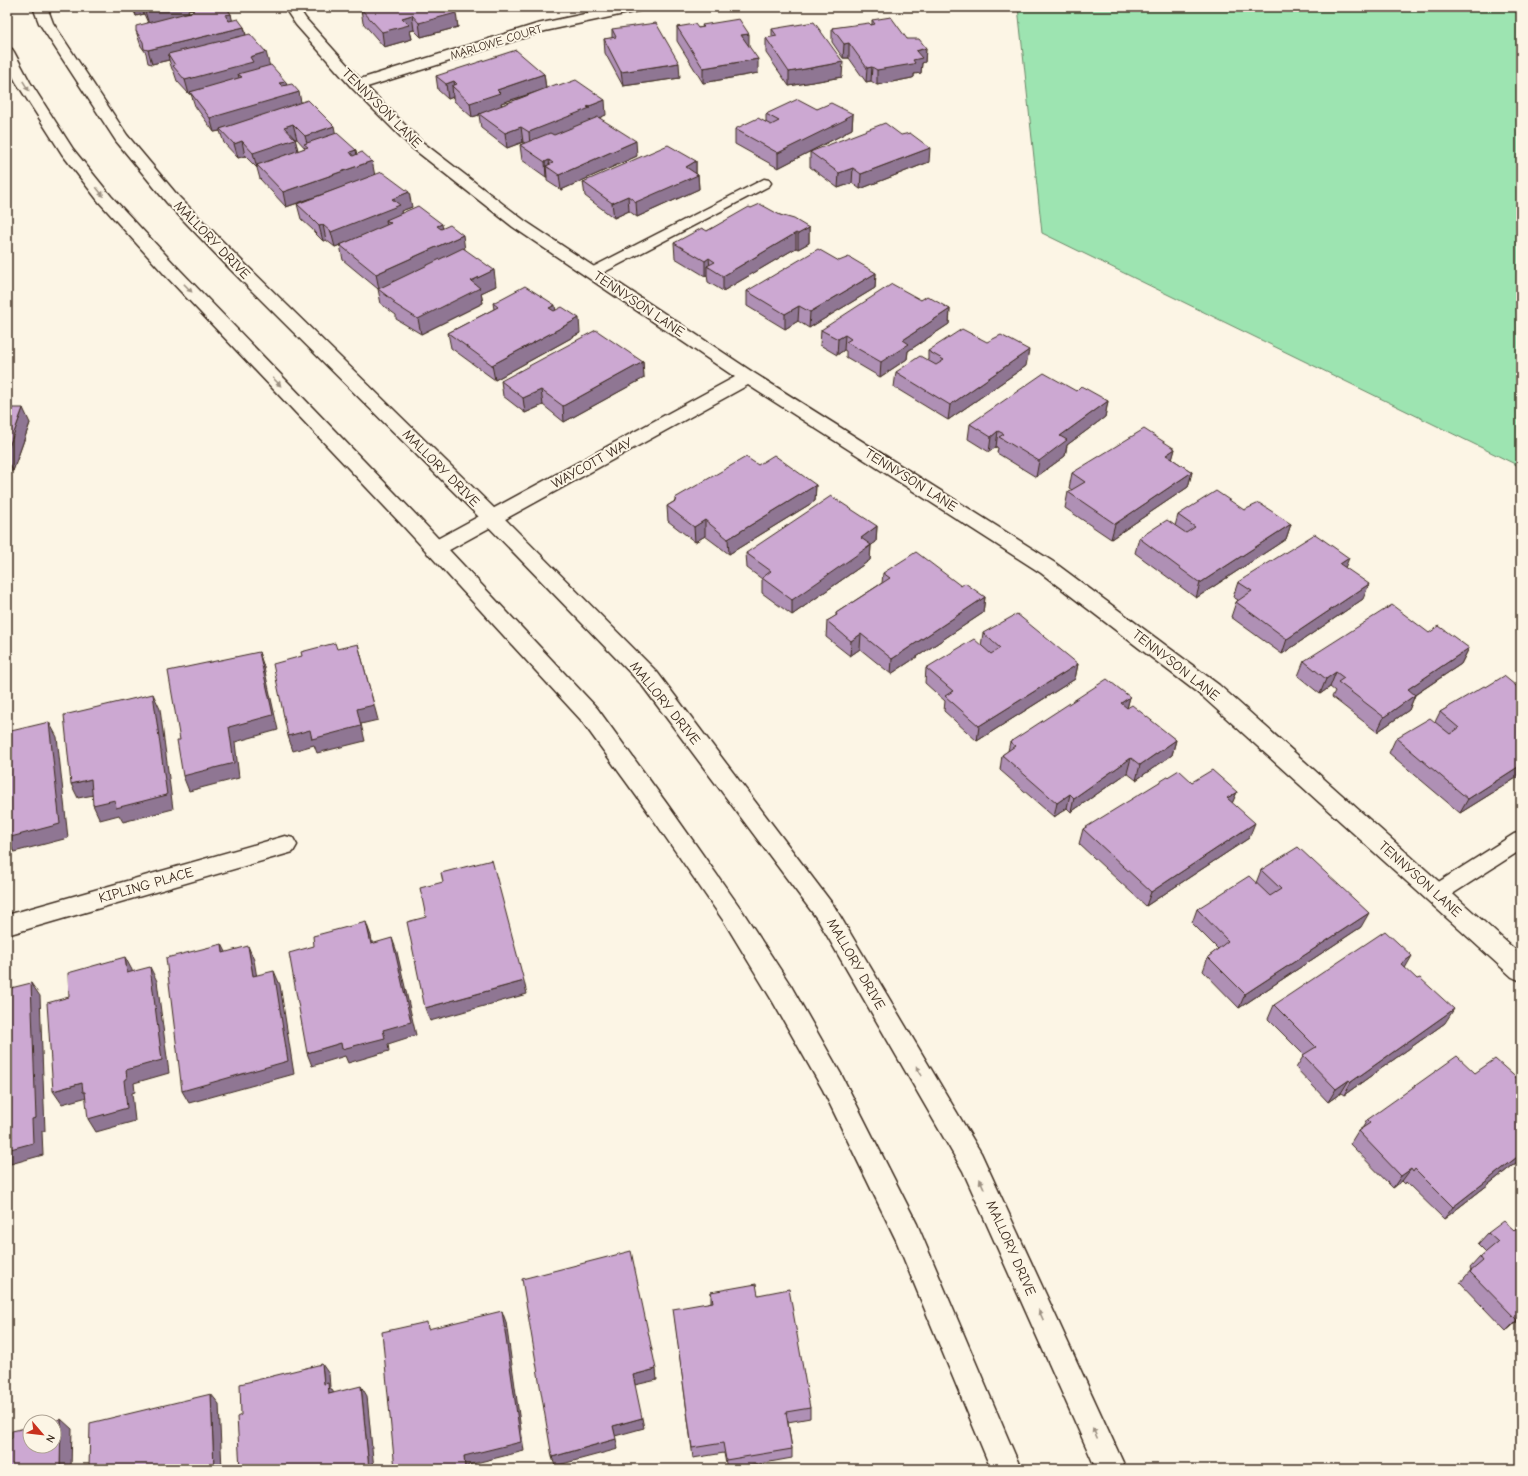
<svg xmlns="http://www.w3.org/2000/svg" width="1528" height="1476" viewBox="0 0 1528 1476" font-family="'Comic Neue',sans-serif">
	<rect width="100%" height="100%" fill="#fcf5e5"/>
	<filter id="ink" filterUnits="userSpaceOnUse"><feTurbulence type="fractalNoise" baseFrequency=".025" numOctaves="2"/><feDisplacementMap in="SourceGraphic" scale="8" xChannelSelector="R" yChannelSelector="G"/><feConvolveMatrix kernelMatrix="1 2 1 2 8 2 1 2 1" color-interpolation-filters="sRGB"/></filter>
	<g filter="url(#ink)">
		<path fill="#9de4b1" stroke="#6c8768" d="M1018 7H1521V467L1042 233Z"/>
		<g fill="none" stroke-linecap="round" stroke-linejoin="round">
			<g stroke="#3b2a1e" stroke-width="3">
				<g id="lane">
					<path d="M764 179 769 180 771 183 769 186 597 276H587L585 273 587 270Z"/>
					<path d="M1521 832V850L1443 900 1436 902 1429 900 1426 894 1429 888 1514 834Z"/>
				</g>
			</g>
			<g stroke="#3b2a1e" stroke-width="3">
				<g id="street">
					<path d="M284 7H298L306 19 360 79 537 24 618 7H645L643 10 638 11 545 31 367 87 421 141 525 221 754 373 1055 563 1219 685 1521 955V981L1512 977 1203 697 1041 573 748 385 442 554 435 556 428 554 425 549 428 544 735 377 513 227 411 147 352 88 296 25Z"/>
					<path d="M285 836 293 838 297 845 293 852 7 935V915Z"/>
				</g>
			</g>
			<g stroke="#3b2a1e" stroke-width="3">
				<g id="secondary">
					<path d="M33 7H47L53 23 127 135 179 197 242 261 499 513 657 672 834 906 981 1153 1126 1469H1096L963 1171 818 920 641 684 485 523 230 269 167 203 116 141 39 23Z"/>
					<path d="M7 48 12 49 14 52 30 82 73 149 111 196 177 267 419 518 597 708 667 804 741 909 791 986 841 1074 917 1224 1021 1469H991L896 1240 823 1090 773 1002 725 923 651 816 581 720 405 528 165 275 99 202 62 154 16 82 7 65Z"/>
				</g>
			</g>
			<use href="#lane" fill="#fcf5e5" fill-rule="evenodd"/>
			<use href="#street" fill="#fcf5e5" fill-rule="evenodd"/>
			<use href="#secondary" fill="#fcf5e5" fill-rule="evenodd"/>
		</g>
		<g fill="#af90b5" stroke="#3b2a1e" fill-rule="evenodd">
			<path d="M132 7H228V9H227L231 14 232 21 244 27 246 35 269 65 301 102 336 133 356 154 372 161 374 175 412 207 401 211V213L442 229 465 250 496 286 481 293 483 303 421 334 396 319V315L381 304 378 289 343 260 340 245 335 247 326 240 323 241 314 232 313 230 301 219 297 204 328 193 286 207 260 179 257 168 245 156 238 158 224 143 220 131 214 132 195 106 191 94H189L177 81 174 72 172 69 169 60 152 64 148 63 146 53 141 46 136 31 148 23 144 14 136 16ZM192 9 193 12 189 13 188 10ZM295 139H297L305 148 298 151Z"/>
			<path d="M367 7H454L458 27 421 37 414 30 410 31 412 39 384 47 363 23 361 9Z"/>
			<path d="M872 20 907 39 926 48 925 62 922 63 921 73 914 74V77L912 78 877 85 871 81 866 82 849 58H843L832 42V28L871 25 872 24Z"/>
			<path d="M702 25 758 73 703 83 677 41V27L698 28 703 27Z"/>
			<path d="M612 29 680 78 623 86 605 53 604 39 612 38Z"/>
			<path d="M772 29 842 77 789 86 766 53V38L772 37Z"/>
			<path d="M544 74 546 89 606 115 599 117 637 156 561 190 547 181V177H546L522 160 520 145 525 143 523 142 507 148 481 128 479 115 472 117 454 101 453 97 448 99 438 90 436 76ZM543 90 502 105 501 103Z"/>
			<path d="M817 109 853 114 852 129 846 132V133L778 168 735 144V129L766 122V114Z"/>
			<path d="M810 152 929 162 860 189 852 183 838 188 810 167Z"/>
			<path d="M696 161V173L698 175 699 189 637 217 629 211 614 218 585 196 583 182Z"/>
			<path d="M751 208 780 215 809 228V243L798 249 796 248 723 291 708 282 707 275 705 276 675 258 674 243 707 231Z"/>
			<path d="M839 261 876 273 875 288 809 328 798 321 785 329 747 306V291Z"/>
			<path d="M921 300 950 309 949 324 908 351 907 359 880 377 846 357V351L844 350 837 355 820 345 821 330Z"/>
			<path d="M493 303 555 310 580 333 495 380 451 348 448 333 494 309Z"/>
			<path d="M928 351 1026 366 948 420 894 387 896 372 928 360Z"/>
			<path d="M643 362 644 378 564 422 543 405 525 413 503 396 501 381Z"/>
			<path d="M1076 391 1108 401 1105 417 1067 445 1065 456 1036 477 997 453 998 448 996 447 989 452 968 439 970 424Z"/>
			<path d="M7 408 30 423 13 471H7Z"/>
			<path d="M1175 449 1172 459 1192 472 1188 487 1111 539 1065 508 1068 492 1072 490 1069 488 1072 473Z"/>
			<path d="M758 465 816 485 815 501 729 554 705 536 695 542 668 521 667 506 675 501V498Z"/>
			<path d="M1244 510 1291 524 1286 539 1196 598 1135 553 1139 538 1175 526 1178 515Z"/>
			<path d="M877 526 876 542 871 545 870 560 792 615 762 593V579L747 568 746 553Z"/>
			<path d="M883 573 961 586 985 597 983 613 891 674 860 649 850 656 826 637 827 621 836 616V613L882 583Z"/>
			<path d="M1238 582 1363 599 1282 654 1231 617 1236 602 1238 600 1233 597Z"/>
			<path d="M983 633 1078 664 1075 679 977 741 944 711 945 701 925 683 926 668 981 646Z"/>
			<path d="M1429 633 1469 648 1461 664 1415 695 1409 710 1377 732 1332 697 1335 691 1330 687 1320 694 1298 676 1304 661Z"/>
			<path d="M1486 687 1521 690V775L1460 813 1389 753 1396 738 1435 722 1440 712Z"/>
			<path d="M1130 697 1127 708 1176 740 1172 755 1136 780 1127 773 1071 812 1067 808 1054 817 1000 770 1002 755 1008 751 1010 742Z"/>
			<path d="M1192 782 1237 792 1232 803 1249 838 1146 906 1079 844 1083 829Z"/>
			<path d="M1261 870 1361 927 1239 1008 1203 971 1208 957 1218 949 1192 923 1197 909 1256 883Z"/>
			<path d="M1405 968 1445 1023 1344 1095 1341 1093 1328 1102 1296 1068 1304 1055 1268 1019 1274 1005Z"/>
			<path d="M1475 1073 1521 1082V1159L1444 1219 1406 1182 1405 1184 1402 1181 1393 1188 1350 1144 1358 1131 1363 1127 1367 1120Z"/>
			<path d="M1521 1225V1320L1520 1319 1506 1331 1460 1283 1471 1270 1470 1268 1480 1257 1486 1252 1478 1244 1488 1233 1514 1230Z"/>
			<path d="M711 1292 758 1295 810 1408V1418L788 1422 792 1449V1458L731 1469H727L724 1453 693 1458 675 1320 711 1302Z"/>
		</g>
		<g fill="#8f7693" stroke="#3b2a1e">
			<path d="M134 7H142L144 14 136 16Z"/>
			<path d="M164 7H195V8L188 10 190 17 149 25 145 11Z"/>
			<path d="M447 7H454L455 13H456L458 27 421 37 419 23Z"/>
			<path d="M231 14 234 28 225 15Z"/>
			<path d="M412 15 414 30 410 31 412 39 384 47 382 32 402 18Z"/>
			<path d="M244 27 247 41 168 54 169 60 152 64 148 50Z"/>
			<path d="M749 34V48L741 35Z"/>
			<path d="M849 43V58H843L844 44Z"/>
			<path d="M926 48 925 62 922 63 921 73 914 74V77L912 78 877 85V70L913 60 916 51Z"/>
			<path d="M266 52 270 67 242 77 238 74 240 81 190 92 191 94H189L185 80 250 57Z"/>
			<path d="M758 59V73L703 83V68Z"/>
			<path d="M843 62 842 77 789 86V72Z"/>
			<path d="M679 63 680 78 623 86 621 72Z"/>
			<path d="M872 67 871 81 866 82 867 68Z"/>
			<path d="M544 74 546 89 501 103 502 107 479 114V115L472 117 470 103 497 90Z"/>
			<path d="M454 81 455 89 452 86 453 97 448 99 446 84Z"/>
			<path d="M286 82 289 95 299 92 302 107 220 129V131L214 132 210 118 279 83Z"/>
			<path d="M605 100 606 115 530 147 529 132 587 107Z"/>
			<path d="M853 114 852 129 846 132V133L778 168V153Z"/>
			<path d="M293 124 297 139H295L299 154 257 165V168L253 153 284 127Z"/>
			<path d="M334 126 337 141 308 147 305 136Z"/>
			<path d="M521 127 523 142 507 148 505 133Z"/>
			<path d="M242 141 245 156 238 158 234 144Z"/>
			<path d="M636 141 637 156 561 190 559 175Z"/>
			<path d="M930 148 929 162 860 189 861 174Z"/>
			<path d="M356 150 359 165 350 152Z"/>
			<path d="M549 160 550 169 546 166 547 177H546L545 162Z"/>
			<path d="M372 161 375 176 286 207 283 192Z"/>
			<path d="M696 161V175H698L699 189 637 217 636 202 686 167Z"/>
			<path d="M853 168 852 183 838 188 839 173Z"/>
			<path d="M409 192 412 207 401 211 403 220 391 223 386 220 387 226 335 247 331 232 392 199Z"/>
			<path d="M628 196 629 211 614 218 612 203Z"/>
			<path d="M442 224 444 239 437 226Z"/>
			<path d="M323 225 326 240 323 241 319 226Z"/>
			<path d="M809 228V243L798 249V234Z"/>
			<path d="M796 233V248L723 291V276Z"/>
			<path d="M463 235 465 250 379 289 376 274Z"/>
			<path d="M709 258 710 268 707 266V275L705 276V261Z"/>
			<path d="M494 270 496 286 481 293 483 303 421 334 418 319 471 281Z"/>
			<path d="M876 273 875 288 809 328 810 312Z"/>
			<path d="M555 305 557 321 549 308Z"/>
			<path d="M799 306 798 321 785 329V314Z"/>
			<path d="M950 309 949 324 908 351 907 359 880 377 881 362 903 340Z"/>
			<path d="M579 318 580 333 495 380 492 365Z"/>
			<path d="M845 335 844 350 837 355 838 339Z"/>
			<path d="M1029 350 1026 366 948 420 950 405Z"/>
			<path d="M643 362 644 378 564 422 563 406Z"/>
			<path d="M7 377 10 387 8 390 7 391Z"/>
			<path d="M541 390 543 405 525 413 523 398Z"/>
			<path d="M1108 401 1105 417 1067 445 1065 456 1036 477 1039 461 1060 436Z"/>
			<path d="M23 408 30 423 13 471 7 459V452Z"/>
			<path d="M998 431 996 447 989 452 991 437Z"/>
			<path d="M1175 449 1171 464 1166 455Z"/>
			<path d="M1192 472 1188 487 1111 539 1115 524Z"/>
			<path d="M816 485 815 501 729 554 728 539Z"/>
			<path d="M705 520V536L695 542 694 527Z"/>
			<path d="M1291 524 1286 539 1196 598 1200 583Z"/>
			<path d="M877 526 876 542 866 549 871 545 870 560 792 615V600L861 538Z"/>
			<path d="M1349 558 1343 573 1340 564Z"/>
			<path d="M1369 584 1363 599 1282 654 1287 639Z"/>
			<path d="M985 597 983 613 891 674 892 659Z"/>
			<path d="M861 634 860 649 850 656 851 641Z"/>
			<path d="M358 644 378 720 361 724 365 741 317 753 314 745 293 751 288 736 357 709Z"/>
			<path d="M1469 648 1461 664 1401 704 1408 689Z"/>
			<path d="M259 652 264 667 278 730 235 742 239 778 189 791 183 776 229 727Z"/>
			<path d="M1078 664 1075 679 977 741 979 726Z"/>
			<path d="M1336 672 1330 687 1320 694 1326 679Z"/>
			<path d="M153 694 160 709 173 809 123 822 119 815 100 820 93 805Z"/>
			<path d="M1415 695 1409 710 1377 732 1384 717Z"/>
			<path d="M1130 697 1126 712 1121 703Z"/>
			<path d="M49 722 57 737 68 838 14 852 10 845 7 846V833Z"/>
			<path d="M1176 740 1172 755 1136 780 1140 765Z"/>
			<path d="M1131 758 1127 773 1071 812 1074 798Z"/>
			<path d="M1521 765V775L1460 813 1468 799Z"/>
			<path d="M91 779 99 794 78 798 71 784Z"/>
			<path d="M1237 792 1231 806 1227 798Z"/>
			<path d="M1070 794 1067 808 1054 817 1057 803Z"/>
			<path d="M1255 823 1249 838 1146 906 1151 892Z"/>
			<path d="M1369 913 1361 927 1239 1008 1245 994Z"/>
			<path d="M366 922 371 936 375 958 371 944Z"/>
			<path d="M392 938 397 952 416 1035 388 1044 389 1051 348 1063 345 1056 312 1066 307 1053 383 1030Z"/>
			<path d="M222 944 229 958 223 953Z"/>
			<path d="M248 946 254 960 259 990 253 976Z"/>
			<path d="M1412 956 1404 970 1401 964Z"/>
			<path d="M125 957 132 970 134 987 127 973Z"/>
			<path d="M150 967 157 981 169 1073 134 1083 135 1092 132 1093 135 1121 96 1132 88 1119 124 1080Z"/>
			<path d="M274 971 280 985 294 1074 189 1103 182 1091Z"/>
			<path d="M524 981 527 994 430 1021 425 1008Z"/>
			<path d="M31 983 40 996 45 1131H42L43 1155 7 1165V1150L32 1119Z"/>
			<path d="M1454 1009 1445 1023 1344 1095 1351 1082Z"/>
			<path d="M1349 1080 1341 1093 1328 1102 1336 1089Z"/>
			<path d="M82 1083 91 1096 62 1104 53 1091Z"/>
			<path d="M1521 1154V1159L1444 1219 1453 1207Z"/>
			<path d="M1411 1169 1402 1181 1393 1188 1401 1176Z"/>
			<path d="M502 1311 506 1322 524 1451 468 1465 469 1469H465L464 1456Z"/>
			<path d="M1521 1316V1318L1520 1319 1506 1331Z"/>
			<path d="M322 1364 329 1374 330 1387 334 1393 329 1394 324 1384Z"/>
			<path d="M656 1369 657 1380 635 1385 633 1375Z"/>
			<path d="M361 1386 367 1396 374 1469H369Z"/>
			<path d="M211 1394 219 1404 222 1469H214Z"/>
			<path d="M642 1418 644 1428 615 1436 613 1426Z"/>
			<path d="M61 1419 72 1429 71 1469H60Z"/>
			<path d="M616 1439 618 1449 555 1466 552 1457Z"/>
		</g>
		<g fill="#cca8d2" stroke="#3b2a1e">
			<path d="M143 7H164L145 11Z"/>
			<path d="M199 7H226L231 14 225 15 229 21 238 19 244 27 148 50 144 49 143 42 136 31V26L194 11 192 9Z"/>
			<path d="M367 7H451L456 13 419 23 412 15 402 18 409 25 382 32 361 9Z"/>
			<path d="M891 17 907 39H919L926 48 916 51 922 58 913 60 915 63 913 64 877 70 872 67 867 68 849 43 844 44 832 28 869 23 871 25 875 24 872 20Z"/>
			<path d="M739 19 749 34 741 35 758 59 703 68 677 27 695 24 698 28 704 27 702 25Z"/>
			<path d="M814 22 843 62 789 72 766 38 777 36 772 29Z"/>
			<path d="M656 23 679 63 621 72 604 39 616 37 612 29Z"/>
			<path d="M250 34 266 52 250 57 253 62 185 80 173 66 175 65 168 54Z"/>
			<path d="M516 50 544 74 497 90 500 93 470 103 452 86 457 84 454 81 446 84 436 76Z"/>
			<path d="M271 65 286 82 279 83 282 86 292 84 299 92 210 118 190 92 242 77 238 74Z"/>
			<path d="M576 80 605 100 587 107 590 108 529 132 521 127 505 133 479 114 557 84 559 86Z"/>
			<path d="M798 99 817 109 831 103 853 114 845 118 847 119 778 153 735 129 758 118 771 125 779 121 766 114Z"/>
			<path d="M308 100 334 126 305 136 293 124 284 127 295 139 253 153 242 141 234 144 220 129Z"/>
			<path d="M598 117 636 141 559 175 546 166 553 163 549 160 545 162 520 145 550 133 554 135Z"/>
			<path d="M885 123 901 135 910 133 930 148 861 174 853 168 839 173 810 152Z"/>
			<path d="M337 133 356 150 350 152 353 156 362 152 372 161 283 192 257 165 308 147 304 144Z"/>
			<path d="M668 145 696 161 686 167 698 175 636 202 628 196 612 203 583 182Z"/>
			<path d="M382 172 409 192 392 199 400 205 331 232 323 225 319 226 310 217H311L297 204Z"/>
			<path d="M760 204 780 215 794 219 809 228 798 234 796 233 723 276 707 266 715 262 709 258 705 261 674 243 702 228 707 231 749 207 751 208Z"/>
			<path d="M418 206 442 224 437 226 441 229 450 225 463 235 376 274 340 245 391 223 386 220Z"/>
			<path d="M463 248 494 270 471 281 480 288 418 319 393 303 395 302 378 289Z"/>
			<path d="M818 249 839 261 849 257 876 273 810 312 799 306 785 314 747 291Z"/>
			<path d="M892 284 921 300 927 296 950 309 903 340 909 344 881 362 846 342 851 339 845 335 838 339 821 330Z"/>
			<path d="M525 286 555 305 549 308 554 311 562 307 579 318 492 365 448 333 498 307 493 303Z"/>
			<path d="M962 329 987 342 1001 335 1029 350 950 405 896 372 920 356 936 365 944 360 928 351Z"/>
			<path d="M596 330 643 362 563 406 541 390 523 398 501 381Z"/>
			<path d="M1044 373 1076 391 1081 386 1108 401 1060 436 1067 440 1039 461 999 437 1004 434 998 431 991 437 970 424Z"/>
			<path d="M7 408H23L7 452Z"/>
			<path d="M1144 429 1175 449 1166 455 1192 472 1115 524 1068 492 1085 482 1072 473Z"/>
			<path d="M774 455 816 485 728 539 705 520 694 527 667 506 677 500 675 498 746 457 758 465Z"/>
			<path d="M1216 491 1244 510 1259 503 1291 524 1200 583 1139 538 1167 520 1186 533 1195 527 1178 515Z"/>
			<path d="M831 496 877 526 861 538 871 545 792 600 762 578 771 571 746 553Z"/>
			<path d="M1315 534 1349 558 1340 564 1369 584 1287 639 1236 602 1252 591 1238 582Z"/>
			<path d="M916 552 961 586 965 583 985 597 892 659 861 634 851 641 827 621 837 615 836 613 890 578 883 573Z"/>
			<path d="M1392 605 1429 633 1439 626 1469 648 1408 689 1415 695 1384 717 1338 682 1344 678 1336 672 1326 679 1304 661Z"/>
			<path d="M1017 614 1078 664 979 726 945 696 953 691 926 668 974 639 991 654 1000 648 983 633Z"/>
			<path d="M335 643 337 649 358 644 374 705 357 709 361 726 312 739 310 730 288 736 273 664 302 656 301 652Z"/>
			<path d="M259 652 273 715 229 727 234 763 183 776 177 740H180L168 671Z"/>
			<path d="M1504 676 1521 690V765L1468 799 1396 738 1430 718 1450 734 1459 728 1440 712 1484 686 1486 687Z"/>
			<path d="M1107 679 1130 697 1121 703 1127 708 1132 705 1176 740 1140 765 1131 758 1074 798 1070 794 1057 803 1002 755 1015 746 1010 742Z"/>
			<path d="M153 694 167 795 116 808 115 800 93 805 91 779 71 784 64 715Z"/>
			<path d="M49 722 60 824 7 838V732Z"/>
			<path d="M1179 770 1192 782 1212 770 1237 792 1227 798 1255 823 1151 892 1083 829Z"/>
			<path d="M1298 847 1369 913 1245 994 1208 957 1228 941 1197 909 1249 876 1270 896 1281 889 1261 870Z"/>
			<path d="M492 860 524 981 425 1008 407 922 426 917 420 888 443 882 441 873Z"/>
			<path d="M366 922 371 944 392 938 411 1022 383 1030 385 1038 342 1049 341 1043 307 1053 289 953 314 946 313 936Z"/>
			<path d="M1385 931 1412 956 1401 964 1417 979 1420 978 1454 1009 1351 1082 1349 1080 1336 1089 1303 1055 1316 1047 1274 1005Z"/>
			<path d="M222 944 223 953 248 946 253 976 274 971 288 1061 182 1091 166 958Z"/>
			<path d="M125 957 127 973 150 967 162 1060 126 1070 127 1079 124 1080 127 1108 88 1119 85 1092H83L82 1083 53 1091 47 1003 69 997 68 973Z"/>
			<path d="M31 983 36 1118 32 1119 33 1143 7 1150V989Z"/>
			<path d="M1457 1056 1475 1073 1495 1059 1521 1082V1154L1453 1207 1415 1169 1413 1172 1411 1169 1401 1176 1358 1131 1370 1123 1367 1120Z"/>
			<path d="M1504 1221 1514 1230 1521 1225V1316L1517 1320 1470 1272 1483 1261 1480 1257 1498 1242 1488 1233Z"/>
			<path d="M631 1251 656 1369 633 1375 642 1418 613 1426 616 1439 552 1457 522 1279Z"/>
			<path d="M756 1284 758 1295 789 1289 810 1408 786 1412 792 1449 726 1460 723 1443 692 1448 673 1309 713 1302 711 1292Z"/>
			<path d="M502 1311 521 1442 464 1456 465 1469H395L382 1332 427 1322 428 1329Z"/>
			<path d="M322 1364 324 1384 328 1383 329 1394 361 1386 369 1469H240L237 1417 241 1415 240 1384Z"/>
			<path d="M211 1394 214 1469H89L90 1423Z"/>
			<path d="M61 1419 60 1469H7V1440L12 1438V1431L30 1427V1446H54V1422H50Z"/>
		</g>
		<defs><path id="oneway-solid" d="M-6-.8H1V-3.2L6.5 0L1 3.2V.8H-6Z"/></defs>
		<g fill="#9c9082">
			<use href="#oneway-solid" transform="translate(26 86) rotate(58)"/>
			<use href="#oneway-solid" transform="translate(100 192) rotate(51)"/>
			<use href="#oneway-solid" transform="translate(188 288) rotate(46)"/>
			<use href="#oneway-solid" transform="translate(277 382) rotate(46)"/>
			<use href="#oneway-solid" transform="translate(919 1071) rotate(-120)"/>
			<use href="#oneway-solid" transform="translate(982 1184) rotate(-114)"/>
			<use href="#oneway-solid" transform="translate(1041 1315) rotate(-114)"/>
			<use href="#oneway-solid" transform="translate(1095 1433) rotate(-114)"/>
		</g>
	</g>
	<g text-anchor="middle" dominant-baseline="central" stroke-width="4" stroke-linejoin="round" paint-order="stroke">
		<g font-size="12" fill="#3b2a1e" stroke="#fcf5e5">
			<text transform="translate(496 42) rotate(-17)">MARLOWE COURT</text>
		</g>
		<g font-size="14" fill="#3b2a1e" stroke="#fcf5e5">
			<text transform="translate(382 108) rotate(45)">TENNYSON LANE</text>
			<text transform="translate(212 240) rotate(46)">MALLORY DRIVE</text>
			<text transform="translate(639 304) rotate(34)">TENNYSON LANE</text>
			<text transform="translate(592 463) rotate(-29)">WAYCOTT WAY</text>
			<text transform="translate(441 468) rotate(45)">MALLORY DRIVE</text>
			<text transform="translate(911 480) rotate(32)">TENNYSON LANE</text>
			<text transform="translate(1176 665) rotate(38)">TENNYSON LANE</text>
			<text transform="translate(665 703) rotate(51)">MALLORY DRIVE</text>
			<text transform="translate(1420 879) rotate(42)">TENNYSON LANE</text>
			<text transform="translate(146 885) rotate(-16)">KIPLING PLACE</text>
			<text transform="translate(856 964) rotate(60)">MALLORY DRIVE</text>
			<text transform="translate(1011 1248) rotate(66)">MALLORY DRIVE</text>
		</g>
	</g>
	<rect width="1528" height="1476" fill="none" stroke="#fcf5e5" stroke-width="24"/>
	<rect x="12" y="12" width="1504" height="1452" fill="none" stroke="#3b2a1e" stroke-width="1.5" filter="url(#ink)"/>
	<g transform="translate(42 1434) rotate(118)"><circle r="19" fill="#fcf5e5" stroke="#afa495"/>
	<path d="M0-3L7 15L0 10L-7 15Z" fill="#c8321e"/>
	<text y="-6" font-size="11" font-weight="bold" text-anchor="middle" fill="#3b2a1e">N</text>
	</g>
</svg>
